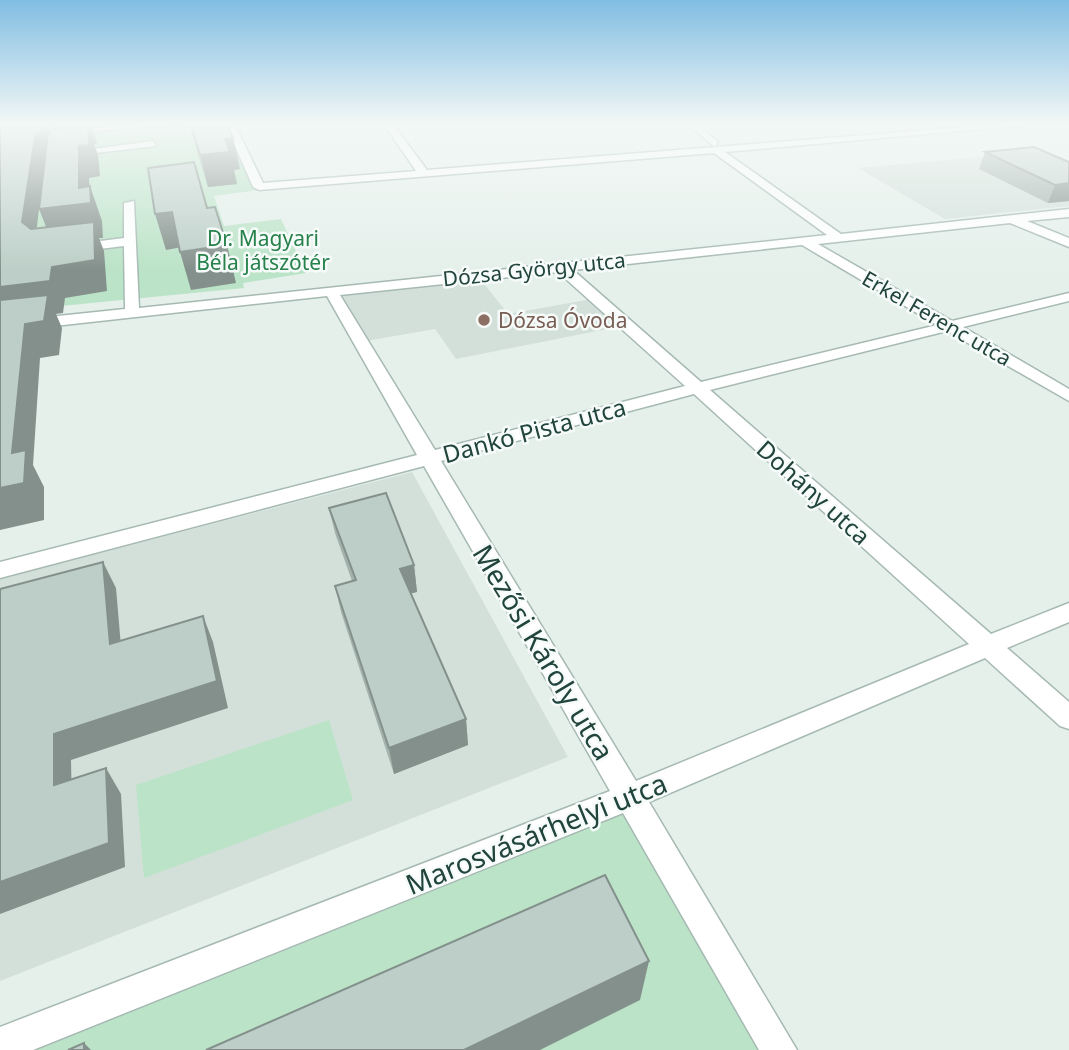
<svg xmlns="http://www.w3.org/2000/svg" width="1069" height="1050" viewBox="0 0 1069 1050" font-family="'Noto Sans',sans-serif">
	<rect width="100%" height="100%" fill="#e5f0eb"/>
	<g fill="#d3e0da">
		<path d="M1024 153 1069 173V206L945 219 858 168Z"/>
		<path d="M478 276 508 314 592 299 622 326 456 359 435 329 366 341 337 291Z"/>
		<path d="M412 472 568 757 0 981V579Z"/>
	</g>
	<g fill="#bbe3c7">
		<path d="M196 123H230L267 189 214 196 224 226 281 219 306 273 243 283 244 288 0 312V151L51 135Z"/>
		<path d="M329 720 353 800 144 878 136 785Z"/>
		<path d="M629 797 778 1050H0V1045Z"/>
	</g>
	<g fill="none" stroke-linecap="round" stroke-linejoin="round">
		<g stroke="#a6b9b3" stroke-width="3">
			<g id="minor">
				<path d="M146 123H190L65 134 60 131Z"/>
				<path d="M225 123H234L263 183 416 171 383 123H392L427 170 715 147 686 123H695L718 142 715 147 1014 123H1051L725 152 841 234 1069 209V217L1027 221 1069 238V247L1010 223 818 244 952 321 1069 293V301L963 327 1069 389V401L947 331 710 390 991 634 1069 603V622L1007 648 1069 702V729L1060 726 985 658 649 802 797 1050H759L623 813 33 1050H0V1027L610 791 424 466 0 578V562L417 455 327 296 0 332V322L125 309 124 246 74 252 68 248 69 245 124 238V203L134 201 139 308 827 235 714 153 259 190 253 187ZM802 245 937 325 701 382 573 270ZM558 272 685 386 435 450 340 295ZM694 394 969 644 636 781 441 461Z"/>
				<path d="M153 141 156 146 69 156 64 153Z"/>
			</g>
		</g>
		<use href="#minor" fill="#fff" fill-rule="evenodd"/>
	</g>
	<g fill="#a2b1ab">
		<path d="M189 123 233 138 240 169 234 170 237 184 208 187 196 148Z"/>
		<path d="M985 152 1069 162V201L1048 203 979 169Z"/>
		<path d="M329 508 414 565 417 592 410 593 466 719 468 745 394 774 341 612 335 586 352 581 335 533Z"/>
	</g>
	<g fill="#84908b" fill-rule="evenodd">
		<path d="M0 123H91L96 140 97 144H94L98 155 100 176 89 178 90 203V186L102 221 103 238H99L104 251 107 291 65 298 63 313 56 314 62 328 59 355 40 358 33 465 44 487V520L0 530V488L12 453 0 322V287L53 244 39 209 34 252 22 222ZM60 125 68 147 79 188 54 144 48 127 59 126Z"/>
		<path d="M233 138 240 169 234 170 237 184 208 187 200 155 225 139Z"/>
		<path d="M1069 183V201L1048 203 1055 185Z"/>
		<path d="M172 212 182 247 166 250 155 214Z"/>
		<path d="M227 245 236 283 191 290 180 252Z"/>
		<path d="M103 562 116 588 123 670 110 644Z"/>
		<path d="M414 565 417 592 404 595 400 569Z"/>
		<path d="M203 616 213 642 228 708 71 760 72 811 54 785V734Z"/>
		<path d="M466 719 468 745 394 774 389 748Z"/>
		<path d="M106 768 121 794 125 867 0 914V882Z"/>
		<path d="M649 961 640 1000 540 1050H464Z"/>
		<path d="M84 1043 91 1050H84Z"/>
	</g>
	<g fill="#bccec7" stroke="#84908b" stroke-width="2">
		<path d="M0 123H45L44 127 35 137 22 222 31 229 94 222 95 260 52 267 50 281 0 287Z"/>
		<path d="M190 123H226L233 138 225 139 230 152 200 155Z"/>
		<path d="M88 125 89 145 79 146V188L90 186 91 203 39 209 48 133 53 129Z"/>
		<path d="M1034 147 1069 162V183L1055 185 985 152Z"/>
		<path d="M194 162 207 208 215 207 227 245 180 252 172 212 155 214 148 168Z"/>
		<path d="M48 295 44 321 25 324 12 453 26 450 24 483 0 488V300Z"/>
		<path d="M386 493 414 565 400 569 466 719 389 748 335 586 356 580 329 508Z"/>
		<path d="M103 562 110 644 203 616 217 681 54 734V785L106 768 109 843 0 882V589Z"/>
		<path d="M605 875 649 961 464 1050H206Z"/>
		<path d="M84 1043V1050H68Z"/>
	</g>
	<linearGradient id="sky" x2="0" y2="1"><stop stop-color="#81bde2"/><stop offset="0.46" stop-color="#f3f8f6"/><stop offset="1" stop-color="#f3f8f6" stop-opacity="0"/></linearGradient>
	<rect width="1069" height="270" fill="url(#sky)"/>
	<circle fill="#8d6e63" stroke="#f6fbf9" stroke-width="2.5" cx="484" cy="320" r="7"/>
	<g text-anchor="middle" dominant-baseline="central" stroke-width="5" stroke-linejoin="round" paint-order="stroke">
		<g font-size="21" fill="#26814b" stroke="#f6fbf9">
			<text x="263" y="238">Dr. Magyari<tspan x="263" dy="24">Béla játszótér</tspan></text>
		</g>
		<g font-size="21" fill="#21443c" stroke="#f6fbf9">
			<text transform="translate(534 269) rotate(-6)">Dózsa György utca</text>
			<text transform="translate(937 318) rotate(30)">Erkel Ferenc utca</text>
		</g>
		<g font-size="21" fill="#785e54" stroke="#f6fbf9" text-anchor="start">
			<text x="498" y="320">Dózsa Óvoda</text>
		</g>
		<g font-size="24" fill="#21443c" stroke="#f6fbf9">
			<text transform="translate(534 430) rotate(-15)">Dankó Pista utca</text>
			<text transform="translate(814 492) rotate(42)">Dohány utca</text>
		</g>
		<g font-size="28" fill="#21443c" stroke="#f6fbf9">
			<text transform="translate(544 652) rotate(59)">Mezősi Károly utca</text>
			<text transform="translate(536 833) rotate(-22)">Marosvásárhelyi utca</text>
		</g>
	</g>
</svg>
